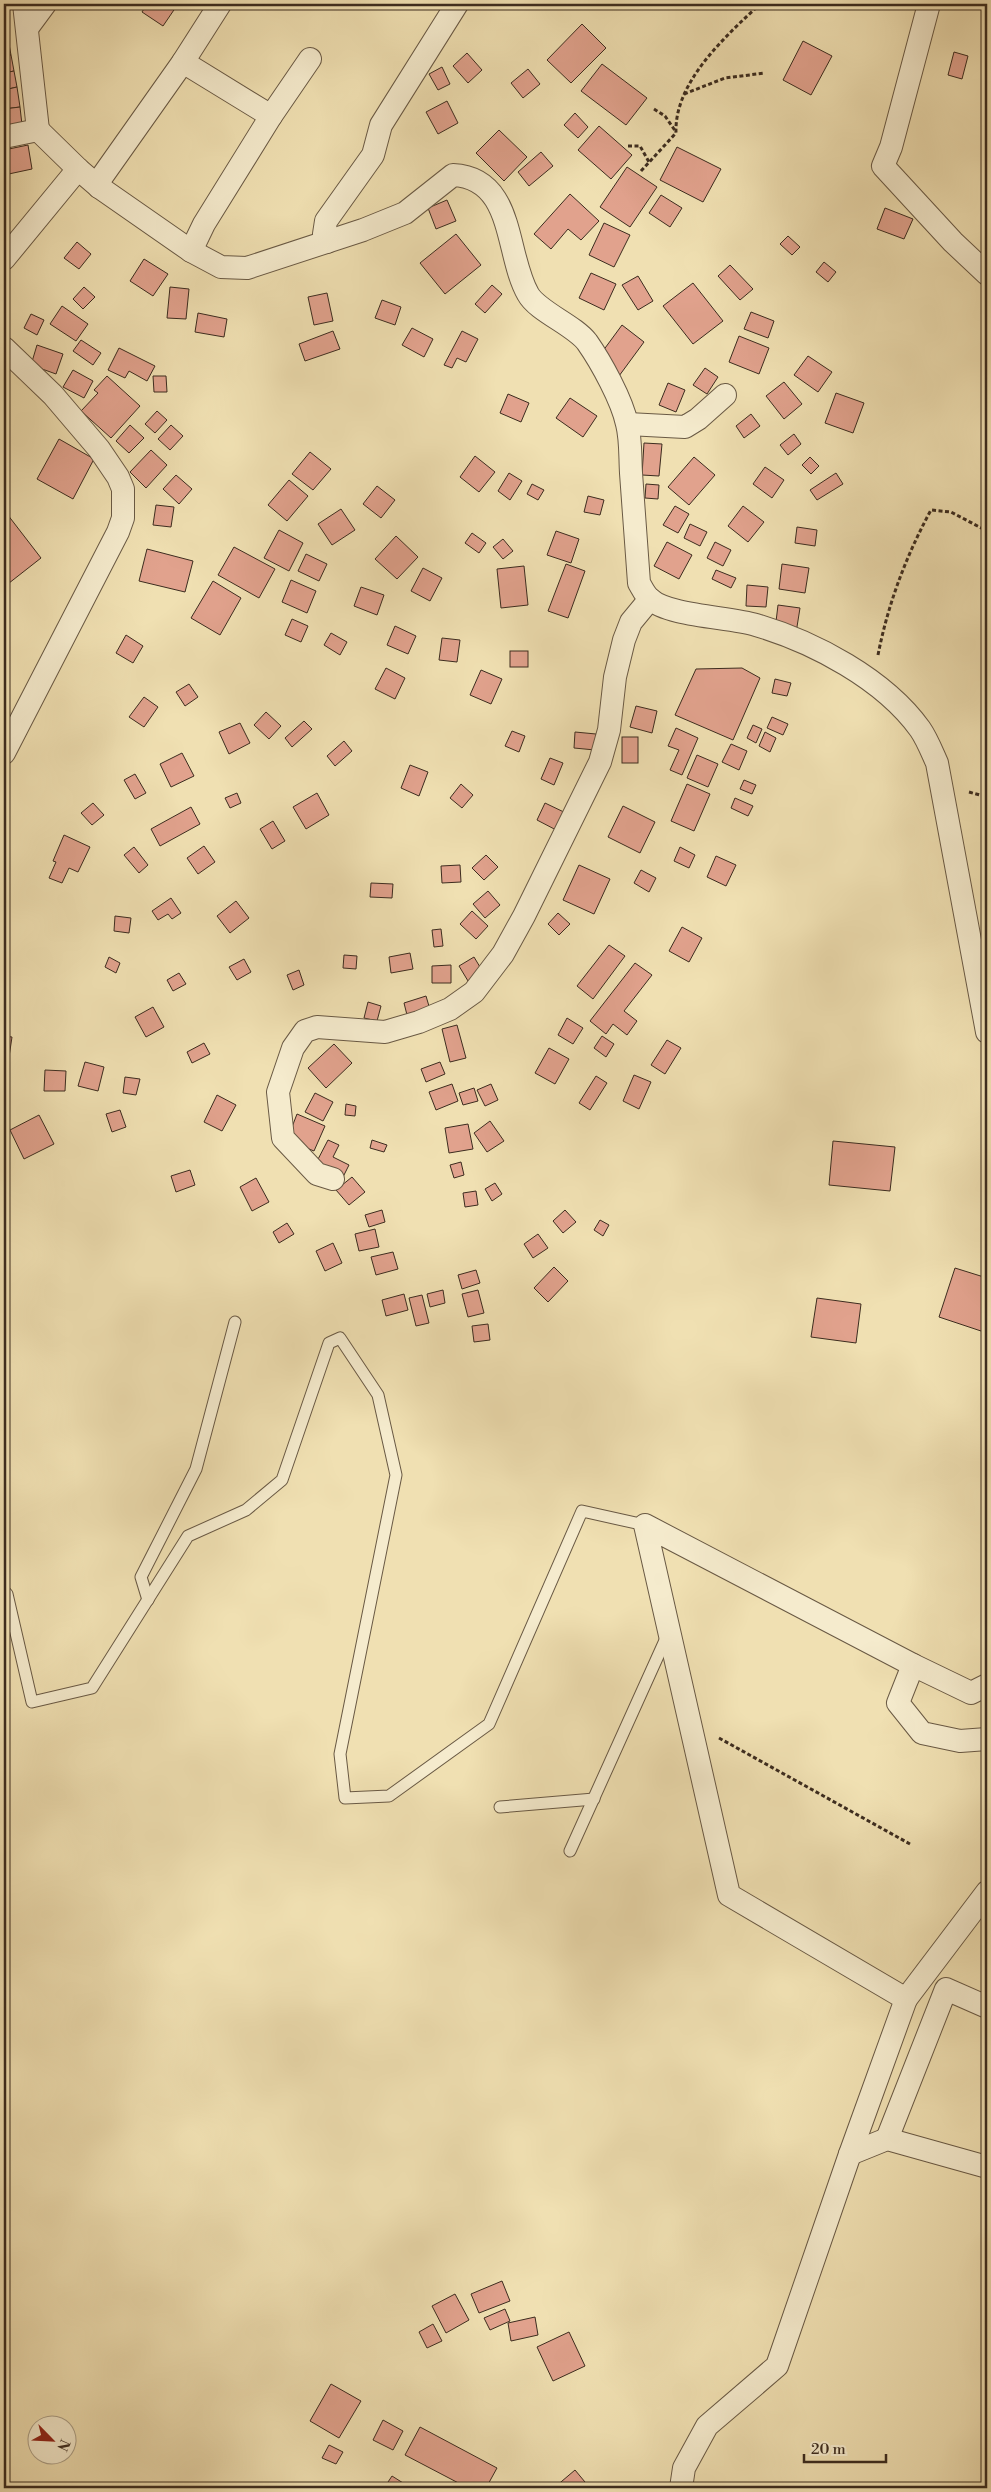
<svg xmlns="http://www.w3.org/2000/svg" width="991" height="2492" viewBox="0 0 991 2492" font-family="'Libre Bodoni',serif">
	<rect width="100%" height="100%" fill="#f0e0b2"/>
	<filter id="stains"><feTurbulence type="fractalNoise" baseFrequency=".004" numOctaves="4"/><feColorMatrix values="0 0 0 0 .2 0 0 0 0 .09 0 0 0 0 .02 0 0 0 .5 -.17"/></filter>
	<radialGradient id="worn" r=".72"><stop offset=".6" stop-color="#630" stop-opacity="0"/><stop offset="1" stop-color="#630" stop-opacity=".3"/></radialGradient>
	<g fill="#e1a28d" stroke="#3c2c1f">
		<path d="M147 4H178L163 26 142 12Z"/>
		<path d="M582 24 606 48 571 83 547 60Z"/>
		<path d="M6 28 11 55 4 56V29Z"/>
		<path d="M803 41 832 56 811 95 783 80Z"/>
		<path d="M954 52 968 56 962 79 948 75Z"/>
		<path d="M467 53 482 70 468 83 453 66Z"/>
		<path d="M11 55 14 71 4 73V56Z"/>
		<path d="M602 64 647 98 626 125 581 91Z"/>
		<path d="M442 67 450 84 438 90 429 74Z"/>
		<path d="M528 69 540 84 523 98 511 83Z"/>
		<path d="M14 71 17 87 4 90V73Z"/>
		<path d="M17 87 20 107 4 109V90Z"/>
		<path d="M447 101 458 123 438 134 426 112Z"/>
		<path d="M20 107 22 125 4 128V109Z"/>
		<path d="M575 113 588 127 578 138 564 125Z"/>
		<path d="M599 126 632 155 611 179 578 150Z"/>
		<path d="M499 130 527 157 504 181 476 153Z"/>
		<path d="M28 145 32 169 4 175V150Z"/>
		<path d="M677 147 721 169 703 202 660 180Z"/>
		<path d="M541 152 553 166 529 186 518 172Z"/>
		<path d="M627 167 657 187 630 227 600 207Z"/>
		<path d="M570 194 599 221 581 240 568 229 551 249 534 234Z"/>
		<path d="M661 195 682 208 670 227 649 213Z"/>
		<path d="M447 200 456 221 436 229 428 208Z"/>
		<path d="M885 208 913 219 904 239 877 229Z"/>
		<path d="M4 220 12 248 4 250Z"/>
		<path d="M604 223 630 235 614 267 589 255Z"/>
		<path d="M456 234 481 265 445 294 420 263Z"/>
		<path d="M788 236 800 247 792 255 780 244Z"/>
		<path d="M77 242 91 254 79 269 64 258Z"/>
		<path d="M144 259 168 274 153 296 130 281Z"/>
		<path d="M824 262 836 272 828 282 816 272Z"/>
		<path d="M730 265 753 289 740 300 718 276Z"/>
		<path d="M591 273 616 284 604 310 579 298Z"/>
		<path d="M638 276 653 301 638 310 622 285Z"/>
		<path d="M693 283 723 321 693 344 663 306Z"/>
		<path d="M492 285 502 294 485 313 475 304Z"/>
		<path d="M84 287 95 297 83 309 73 299Z"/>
		<path d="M170 287 189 289 186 319 167 318Z"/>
		<path d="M327 293 333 321 314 325 308 297Z"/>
		<path d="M382 300 401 307 395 325 375 318Z"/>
		<path d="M62 306 88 324 76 341 50 324Z"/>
		<path d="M751 312 774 321 768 338 744 329Z"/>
		<path d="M198 313 227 319 224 337 195 332Z"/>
		<path d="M31 314 44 320 37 335 24 328Z"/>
		<path d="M622 325 644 342 619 376 597 359Z"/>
		<path d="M412 328 433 339 424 357 402 345Z"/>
		<path d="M333 331 340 349 305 361 299 344Z"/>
		<path d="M462 331 478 339 466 362 457 358 452 368 444 365Z"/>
		<path d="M739 336 769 348 759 374 729 362Z"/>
		<path d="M81 340 101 353 93 365 73 351Z"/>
		<path d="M37 345 63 354 56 374 31 365Z"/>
		<path d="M119 348 155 366 147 381 129 371 125 378 108 370Z"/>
		<path d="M808 356 832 372 818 392 794 375Z"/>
		<path d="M705 368 718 377 707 394 693 385Z"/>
		<path d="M73 370 93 381 84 398 63 387Z"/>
		<path d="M107 376 140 406 111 438 81 411 98 393 94 390Z"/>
		<path d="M153 376H166L167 392H154Z"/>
		<path d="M784 382 802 404 784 419 766 396Z"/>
		<path d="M668 383 685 390 676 412 659 405Z"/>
		<path d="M836 393 864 403 853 433 825 423Z"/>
		<path d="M508 394 529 403 521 422 500 413Z"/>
		<path d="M570 398 597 416 583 437 556 418Z"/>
		<path d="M157 411 167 420 155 433 145 424Z"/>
		<path d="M751 414 760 426 744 438 736 426Z"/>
		<path d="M130 425 144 438 129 453 116 441Z"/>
		<path d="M171 425 183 436 170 450 158 439Z"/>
		<path d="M794 434 801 444 788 455 780 445Z"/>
		<path d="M59 439 94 459 73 499 37 479Z"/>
		<path d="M644 443 662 444 659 476 642 475Z"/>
		<path d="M151 450 167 465 146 488 130 472Z"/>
		<path d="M310 452 331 469 313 490 292 474Z"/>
		<path d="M475 456 495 472 479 492 460 477Z"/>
		<path d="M694 457 715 475 689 505 668 487Z"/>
		<path d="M810 457 819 466 811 474 802 465Z"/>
		<path d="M765 467 784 480 772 498 753 484Z"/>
		<path d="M509 473 522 481 510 500 498 491Z"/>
		<path d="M836 473 843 484 817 500 810 490Z"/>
		<path d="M176 475 192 489 179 504 163 489Z"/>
		<path d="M289 480 308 496 287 521 268 505Z"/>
		<path d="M532 484 544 490 538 500 527 494Z"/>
		<path d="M646 484 659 485 658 499 645 498Z"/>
		<path d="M377 486 395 500 381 518 363 504Z"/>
		<path d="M588 496 604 500 600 515 584 512Z"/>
		<path d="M156 505 174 507 171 527 153 525Z"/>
		<path d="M675 506 689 514 678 533 663 525Z"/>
		<path d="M743 506 764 522 748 542 728 526Z"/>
		<path d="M341 509 355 530 332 545 318 524Z"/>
		<path d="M4 510 41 558 4 587Z"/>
		<path d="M690 524 707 532 700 546 684 538Z"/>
		<path d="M797 527 817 530 815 546 795 543Z"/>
		<path d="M279 530 303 543 289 571 264 558Z"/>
		<path d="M556 531 579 539 571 563 547 555Z"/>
		<path d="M472 533 486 543 479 553 465 543Z"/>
		<path d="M396 536 418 557 397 579 375 559Z"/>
		<path d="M503 539 513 551 503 559 493 547Z"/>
		<path d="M667 542 692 555 679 579 654 566Z"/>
		<path d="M715 542 731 550 723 566 707 558Z"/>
		<path d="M234 547 275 569 259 598 218 575Z"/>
		<path d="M147 549 193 561 185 592 139 581Z"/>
		<path d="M306 554 327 564 319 581 298 571Z"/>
		<path d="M566 564 585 571 568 618 548 611Z"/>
		<path d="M782 564 809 568 805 593 779 589Z"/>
		<path d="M524 566 528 605 501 608 497 569Z"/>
		<path d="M423 568 442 578 430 601 411 591Z"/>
		<path d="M716 570 736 578 731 588 712 579Z"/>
		<path d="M291 580 316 591 307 613 282 602Z"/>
		<path d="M213 581 241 598 220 635 191 618Z"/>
		<path d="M747 585 768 587 766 607 746 606Z"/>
		<path d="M361 587 384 595 377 615 354 606Z"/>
		<path d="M778 605 800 608 796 633 775 630Z"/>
		<path d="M292 619 308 626 301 642 285 635Z"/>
		<path d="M395 626 416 636 408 654 387 645Z"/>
		<path d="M331 633 347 642 340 655 324 645Z"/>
		<path d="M126 635 143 646 133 663 116 653Z"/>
		<path d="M442 638 460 640 457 662 439 660Z"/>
		<rect x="510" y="651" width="18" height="16"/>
		<path d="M386 668 405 678 395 699 375 689Z"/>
		<path d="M742 668 760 678 733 740 675 715 696 669Z"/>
		<path d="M481 670 502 679 491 704 470 695Z"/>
		<path d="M775 679 791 683 787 696 772 693Z"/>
		<path d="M189 684 198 697 185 706 176 692Z"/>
		<path d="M144 697 158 707 144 727 129 717Z"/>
		<path d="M636 706 657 711 652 733 630 727Z"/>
		<path d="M266 712 281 726 269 739 254 725Z"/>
		<path d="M772 717 788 724 783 735 767 728Z"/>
		<path d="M304 721 312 729 292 747 285 738Z"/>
		<path d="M240 723 250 743 229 754 219 732Z"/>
		<path d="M753 725 762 729 756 743 747 738Z"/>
		<path d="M676 728 698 738 682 775 670 770 679 750 668 746Z"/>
		<path d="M512 731 525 736 519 752 505 746Z"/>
		<path d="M575 732 596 734 595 750 574 748Z"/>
		<path d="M765 732 776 738 770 752 759 746Z"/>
		<rect x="622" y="737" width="16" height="26"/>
		<path d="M344 741 352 751 335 766 327 756Z"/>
		<path d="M731 744 747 751 739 770 722 762Z"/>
		<path d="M182 753 194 776 171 787 160 764Z"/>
		<path d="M697 755 718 764 708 787 687 778Z"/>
		<path d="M550 758 563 763 554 785 541 779Z"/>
		<path d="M410 765 428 772 419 796 401 788Z"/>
		<path d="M135 774 146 793 135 799 124 780Z"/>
		<path d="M744 780 756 785 752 794 740 789Z"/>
		<path d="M461 784 473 795 462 808 450 798Z"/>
		<path d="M687 784 710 794 694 831 671 821Z"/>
		<path d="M237 793 241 803 230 808 225 798Z"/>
		<path d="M317 793 329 815 306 829 293 807Z"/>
		<path d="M735 798 753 806 748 816 731 808Z"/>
		<path d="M93 803 104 815 92 825 81 813Z"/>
		<path d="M545 803 568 814 560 832 537 820Z"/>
		<path d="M623 806 655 822 640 853 608 837Z"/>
		<path d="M191 807 200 824 160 846 151 829Z"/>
		<path d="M273 821 285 841 272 849 260 829Z"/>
		<path d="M64 835 90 847 78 872 69 868 62 883 49 878 56 862 53 861Z"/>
		<path d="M204 846 215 862 198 874 187 858Z"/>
		<path d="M134 847 148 865 139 873 124 855Z"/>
		<path d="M680 847 695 855 689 868 674 861Z"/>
		<path d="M486 855 498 867 484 880 472 868Z"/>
		<path d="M716 856 736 865 726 886 707 877Z"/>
		<path d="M460 865 461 882 442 883 441 866Z"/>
		<path d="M579 865 610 879 594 914 563 900Z"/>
		<path d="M641 870 656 878 649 892 634 883Z"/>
		<path d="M371 883 393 884 392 898 370 897Z"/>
		<path d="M488 891 500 905 485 918 473 904Z"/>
		<path d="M171 898 181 913 172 919 168 914 158 920 152 911Z"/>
		<path d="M236 901 249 918 230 933 217 916Z"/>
		<path d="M472 911 488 926 476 939 460 924Z"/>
		<path d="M558 913 570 924 559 935 548 924Z"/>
		<path d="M115 916 131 918 129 933 114 931Z"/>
		<path d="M682 927 702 938 689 962 669 951Z"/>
		<path d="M441 929 443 946 434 947 432 930Z"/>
		<path d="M609 945 625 956 593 999 577 986Z"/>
		<path d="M410 953 413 969 391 973 389 957Z"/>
		<path d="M344 955 357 956 356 969 343 968Z"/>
		<path d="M109 957 120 963 116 973 105 967Z"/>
		<path d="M474 957 483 972 468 981 459 966Z"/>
		<path d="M244 959 251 972 237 980 229 967Z"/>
		<path d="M635 963 652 975 624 1011 637 1021 627 1035 613 1024 606 1034 590 1021Z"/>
		<path d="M451 965V983H432V966Z"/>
		<path d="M299 970 304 985 293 990 287 975Z"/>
		<path d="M179 973 186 984 173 991 167 980Z"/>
		<path d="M426 996 431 1013 408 1019 404 1003Z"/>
		<path d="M368 1002 381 1006 377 1021 364 1018Z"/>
		<path d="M153 1007 164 1027 146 1037 135 1017Z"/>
		<path d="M567 1018 583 1028 573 1044 558 1035Z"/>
		<path d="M457 1025 466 1058 450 1062 442 1029Z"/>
		<path d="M4 1036 12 1037 9 1057 4 1056Z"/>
		<path d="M602 1036 614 1044 606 1057 594 1048Z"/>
		<path d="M667 1040 681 1048 665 1074 651 1065Z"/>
		<path d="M204 1043 210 1054 192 1063 187 1052Z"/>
		<path d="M334 1044 352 1063 326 1088 308 1068Z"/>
		<path d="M549 1048 569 1059 555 1084 535 1073Z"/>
		<path d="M85 1062 104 1067 98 1091 78 1086Z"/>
		<path d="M440 1062 445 1074 426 1082 421 1069Z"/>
		<path d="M45 1070 66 1071 65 1091H44Z"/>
		<path d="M634 1075 651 1082 639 1109 623 1101Z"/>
		<path d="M596 1076 607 1083 590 1110 579 1103Z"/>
		<path d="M125 1077 140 1079 136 1095 123 1093Z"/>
		<path d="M452 1084 458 1101 436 1110 429 1092Z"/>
		<path d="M491 1084 498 1100 485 1106 477 1090Z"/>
		<path d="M474 1088 478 1101 463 1105 459 1093Z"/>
		<path d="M315 1093 333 1102 323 1121 305 1112Z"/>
		<path d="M217 1095 236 1105 222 1131 204 1122Z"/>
		<path d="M346 1104 356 1106 355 1116 345 1115Z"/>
		<path d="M120 1110 126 1127 112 1132 106 1114Z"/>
		<path d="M297 1114 325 1126 314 1151 287 1140Z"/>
		<path d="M39 1115 54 1144 24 1159 10 1130Z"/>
		<path d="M490 1121 504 1141 487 1152 474 1133Z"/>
		<path d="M468 1124 473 1149 449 1153 445 1128Z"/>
		<path d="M328 1140 339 1145 333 1157 349 1165 342 1179 315 1165Z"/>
		<path d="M372 1140 387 1145 384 1152 370 1148Z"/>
		<path d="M833 1141 895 1147 890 1191 829 1185Z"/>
		<path d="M461 1162 464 1175 454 1178 450 1165Z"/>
		<path d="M190 1170 195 1185 176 1192 171 1176Z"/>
		<path d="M352 1177 365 1192 349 1205 336 1190Z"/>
		<path d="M256 1178 269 1202 252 1211 240 1187Z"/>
		<path d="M495 1183 502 1194 492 1201 485 1189Z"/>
		<path d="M476 1191 478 1205 465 1207 463 1193Z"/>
		<path d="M382 1210 385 1222 369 1227 365 1215Z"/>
		<path d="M565 1210 576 1222 563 1233 553 1221Z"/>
		<path d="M600 1220 609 1225 603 1236 594 1230Z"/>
		<path d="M287 1223 294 1234 279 1243 273 1232Z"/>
		<path d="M375 1229 379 1247 359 1251 355 1234Z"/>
		<path d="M538 1234 548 1248 533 1258 524 1244Z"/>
		<path d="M333 1243 342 1263 325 1271 316 1251Z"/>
		<path d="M393 1252 398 1269 376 1275 371 1257Z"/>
		<path d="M554 1267 568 1281 548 1302 534 1288Z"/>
		<path d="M955 1268 987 1278V1333L939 1317Z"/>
		<path d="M476 1270 480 1283 462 1289 458 1275Z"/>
		<path d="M443 1290 445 1303 430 1307 427 1294Z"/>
		<path d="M478 1290 484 1313 468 1317 462 1294Z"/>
		<path d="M404 1294 408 1310 386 1316 382 1300Z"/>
		<path d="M422 1295 429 1323 416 1326 409 1298Z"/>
		<path d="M817 1298 861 1304 856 1343 811 1337Z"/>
		<path d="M488 1324 490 1340 474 1342 472 1326Z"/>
		<path d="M502 2281 510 2301 479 2313 471 2294Z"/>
		<path d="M455 2294 469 2320 446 2333 432 2306Z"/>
		<path d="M505 2309 510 2321 490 2330 484 2318Z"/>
		<path d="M535 2317 538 2335 511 2341 508 2323Z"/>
		<path d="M433 2324 442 2341 427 2348 419 2332Z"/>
		<path d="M569 2332 585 2366 553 2381 537 2347Z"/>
		<path d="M331 2384 361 2401 339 2438 310 2421Z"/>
		<path d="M383 2420 403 2431 393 2450 373 2440Z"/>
		<path d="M420 2427 497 2468 486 2488H468L405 2455Z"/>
		<path d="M329 2445 343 2452 336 2464 322 2458Z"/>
		<path d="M575 2470 590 2488H556L555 2487Z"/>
		<path d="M392 2476 411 2488H384Z"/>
	</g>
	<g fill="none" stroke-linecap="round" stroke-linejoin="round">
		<g stroke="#695944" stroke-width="13">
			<g id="lane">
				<path d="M4 1591 7 1594 32 1702 92 1688 188 1536 246 1510 282 1480 329 1343 340 1338 378 1395 396 1475 340 1754 345 1798 389 1796 489 1724 582 1511 645 1525"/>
				<path d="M148 1600 141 1577 196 1469 235 1322"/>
				<path d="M500 1807 594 1799"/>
				<path d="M570 1851 667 1636"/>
			</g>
		</g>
		<g stroke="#695944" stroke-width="24">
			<g id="street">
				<path d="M24 4 38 130"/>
				<path d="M929 4 891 147 883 166 953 242 987 274"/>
				<path d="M28 27 45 4"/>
				<path d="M183 62 271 116"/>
				<path d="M38 130 78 169 99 187 191 251 221 267 247 268 363 230 405 213 453 175C515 178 505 254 528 294 537 311 574 325 587 342 601 362 622 400 627 424 631 439 630 457 631 473 634 510 636 546 639 583 642 588 645 595 650 599 668 616 730 617 756 625 814 642 884 679 920 729 927 739 932 752 937 763L987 1032"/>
				<path d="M4 137 38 130"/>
				<path d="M99 187 101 178 183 62 220 4"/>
				<path d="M327 242 324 234 326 221 373 155 381 125 457 4"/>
				<path d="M191 251 204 224 271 116 310 59"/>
				<path d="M4 259 78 169"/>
				<path d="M4 348 53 395 99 449 118 477 123 489V518L118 532 4 753"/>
				<path d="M628 424 685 427 698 419 725 395"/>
				<path d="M333 1179 317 1174 283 1138 278 1092 293 1048 305 1031 317 1027 385 1032 419 1022 450 1009 474 992 503 954 524 916 600 762 609 730 615 677 624 640 631 622 650 599"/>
				<path d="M913 1665 898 1703 922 1733 960 1741 987 1739"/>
				<path d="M906 1999 987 1892"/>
				<path d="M887 2139 946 1989 987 2007"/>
				<path d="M850 2154 887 2139 987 2167"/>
				<path d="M681 2488 684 2468 707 2426 777 2366 850 2154 906 1999 729 1895 645 1525 913 1665 971 1693 987 1685"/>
			</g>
		</g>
		<g stroke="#3c2c1f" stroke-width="3" stroke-dasharray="4 2.5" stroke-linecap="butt">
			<path d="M684 94 725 78 765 73"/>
			<path d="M654 109 665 116 676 132"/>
			<path d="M628 146H640L649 162"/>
			<path d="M641 171 676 133C674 82 726 36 760 4"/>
			<path d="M878 655C888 604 906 556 931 510L951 512 987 531"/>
			<path d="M969 792 987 797"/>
			<path d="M719 1738 910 1844"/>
		</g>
		<use href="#lane" stroke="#f5ebcd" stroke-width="11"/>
		<use href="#street" stroke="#f5ebcd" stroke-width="22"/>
	</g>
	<rect width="991" height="2492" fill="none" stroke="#f0e0b2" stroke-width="20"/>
	<rect x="5" y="5" width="981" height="2482" fill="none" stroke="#3c2c1f" stroke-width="2.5"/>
	<rect x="10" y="10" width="971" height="2472" fill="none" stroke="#3c2c1f"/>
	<g transform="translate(52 2440) rotate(114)"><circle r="24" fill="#f5ebcd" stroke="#ab9f87"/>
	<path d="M0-4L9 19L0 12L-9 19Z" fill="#8f2418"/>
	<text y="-8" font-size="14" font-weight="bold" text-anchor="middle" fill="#3c2c1f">N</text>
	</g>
	<path d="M804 2454v8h82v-8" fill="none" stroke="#3c2c1f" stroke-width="2.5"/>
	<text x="811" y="2454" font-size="15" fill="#3c2c1f" stroke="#f5ebcd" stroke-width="4" paint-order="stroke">20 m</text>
	<rect width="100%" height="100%" filter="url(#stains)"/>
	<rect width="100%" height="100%" fill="url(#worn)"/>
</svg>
